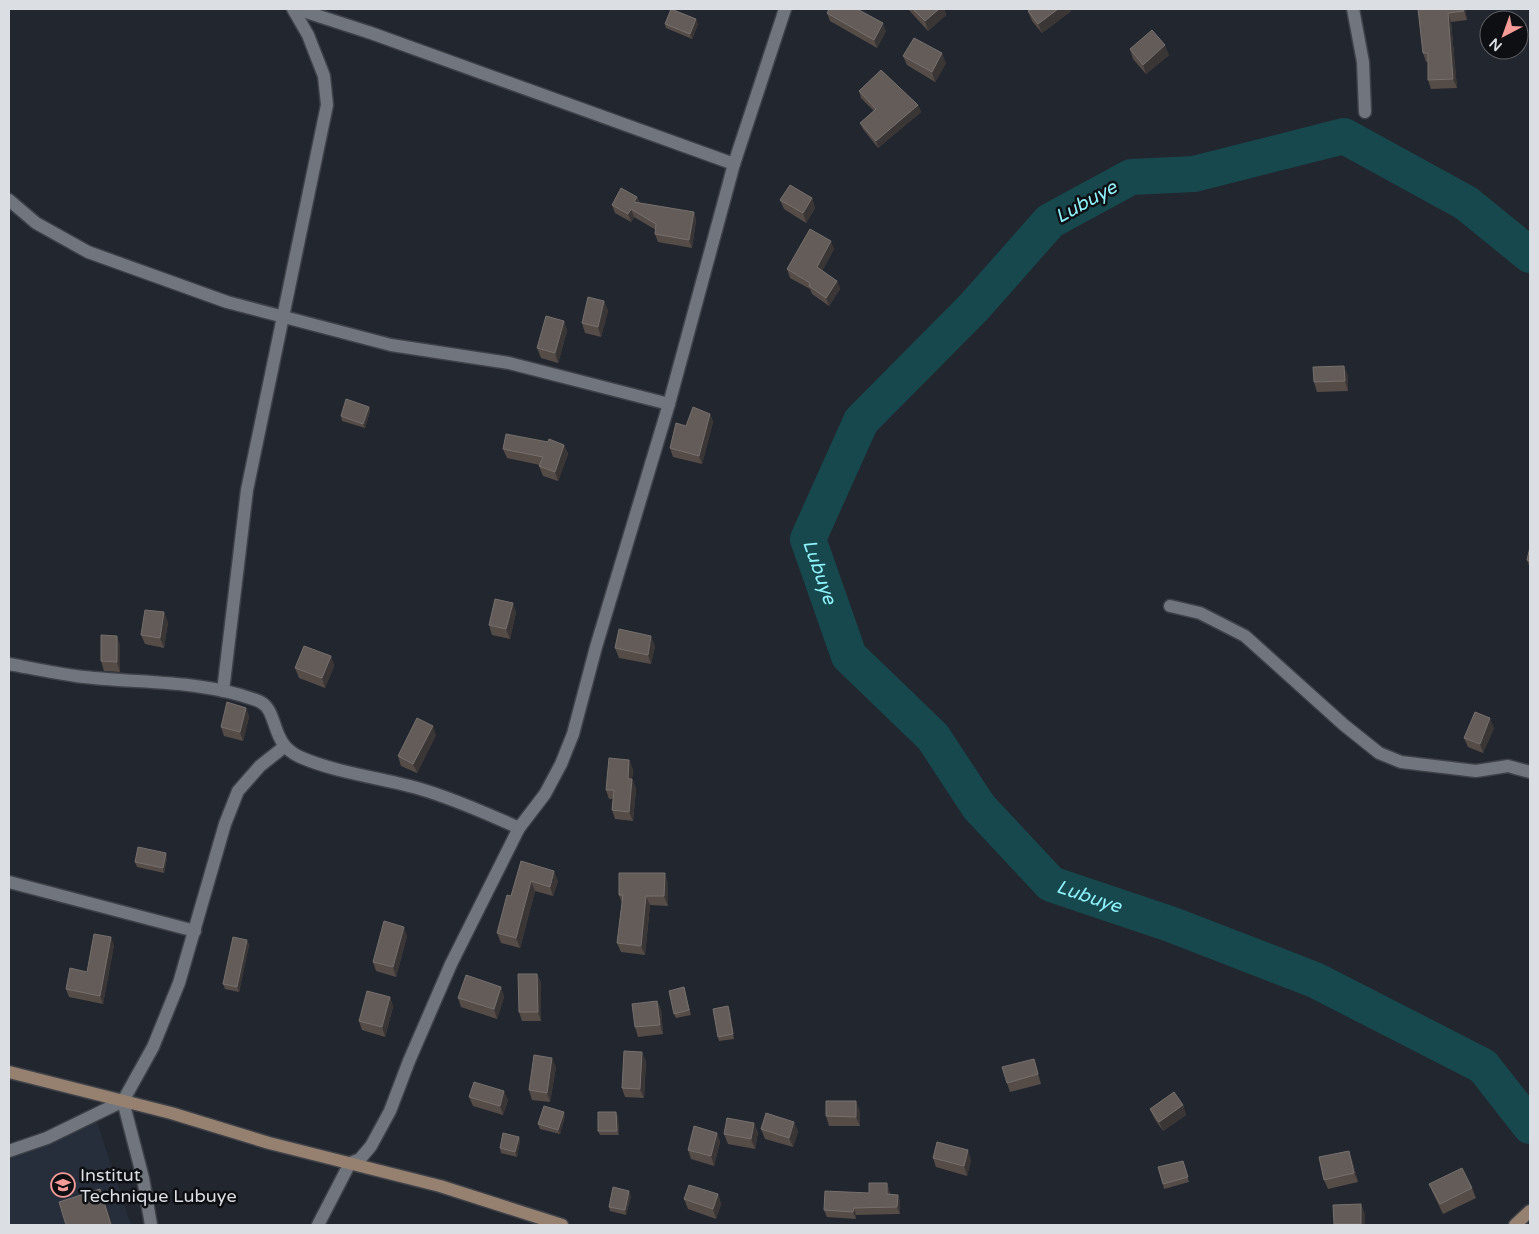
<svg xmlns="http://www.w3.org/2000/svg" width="1539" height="1234" viewBox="0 0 1539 1234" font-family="'Varela Round',sans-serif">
	<rect width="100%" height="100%" fill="#22262e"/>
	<path fill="#272e3b" d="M95 1116 131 1225H9V1144Z"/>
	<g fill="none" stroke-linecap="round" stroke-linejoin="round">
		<path stroke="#17484d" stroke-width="36" id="s1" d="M1530 255 1466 203 1344 136 1194 174 1131 177 1050 221 974 307 861 421 808 539 849 656 933 737 979 807 1051 884 1170 924 1315 980 1483 1066 1530 1126"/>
		<g stroke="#3e4147" stroke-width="15">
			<g id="street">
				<path d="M297 9 371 33 734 164"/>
				<path d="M1353 9 1363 62 1365 112"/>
				<path d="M9 200 36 223 88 252 227 302 391 345 509 363 669 404"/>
				<path d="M1170 606 1200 613 1245 636 1344 725 1379 753 1401 762 1476 771 1508 766 1530 772"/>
				<path d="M9 664C31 668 54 673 76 676 136 684 198 679 256 700 281 708 267 742 300 757 337 773 378 777 417 788 452 798 486 813 519 828"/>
				<path d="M223 691 247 490 327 105 324 76 308 35 293 9"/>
				<path d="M9 882 195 931"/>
				<path d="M123 1101 153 1047 179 983 225 824 238 791 260 766 284 747"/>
				<path d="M9 1151 47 1138 123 1101 143 1178 151 1225"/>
				<path d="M318 1225 350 1163 360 1159 371 1146 390 1111 409 1061 451 964 519 828 545 794 561 764 573 734 596 647 669 404 734 164 785 9"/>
			</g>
		</g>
		<g stroke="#3e4147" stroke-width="15">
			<g id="secondary">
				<path d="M9 1072 171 1113 269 1143 440 1186 562 1225"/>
				<path d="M1515 1225 1530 1211"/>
			</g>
		</g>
		<use href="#street" stroke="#70757e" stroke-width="12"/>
		<use href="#secondary" stroke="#968171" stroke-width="12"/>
	</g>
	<g fill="#554c48">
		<path d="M908 9H944L946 15 928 31Z"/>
		<path d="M1032 9H1070L1071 11 1042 33 1032 21 1028 11Z"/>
		<path d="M1418 9H1465L1467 20 1451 22 1457 88 1431 89 1428 80V62H1426L1423 53Z"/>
		<path d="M863 12 886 31 877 48 830 21 827 13Z"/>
		<path d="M665 24H698L692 39 666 28Z"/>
		<path d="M1130 49 1169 55 1146 74 1133 59Z"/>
		<path d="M903 56 946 63 935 82 907 65Z"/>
		<path d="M859 91 918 105 921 112 878 148 863 129 860 123 874 111 861 98Z"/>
		<path d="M637 197 640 203 694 212 696 220 692 248 658 242 655 234 656 230 634 217 631 222 615 213 612 205Z"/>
		<path d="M812 198 815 208 806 223 784 209 780 200Z"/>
		<path d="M834 249 822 271 837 281 840 289 829 306 812 294 810 289 790 278 787 269Z"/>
		<path d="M604 301 608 311 601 337 585 333 582 323Z"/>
		<path d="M564 321 567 331 558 363 541 358 537 348Z"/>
		<path d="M1348 375V391L1317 392 1314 382Z"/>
		<path d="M369 407 370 411 365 428 342 421 341 416Z"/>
		<path d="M710 414 713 422 702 464 673 457 670 448 686 426Z"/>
		<path d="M548 442 564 445 568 454 558 481 543 476 539 466 540 465 507 458 503 449Z"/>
		<path d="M1530 547V568L1527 560Z"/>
		<path d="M516 612 510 639 492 635 489 625Z"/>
		<path d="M168 622 164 648 145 644 141 635Z"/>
		<path d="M120 645V672L104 671 101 661Z"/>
		<path d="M655 646 651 664 619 658 615 648Z"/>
		<path d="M331 656 334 666 325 688 299 678 295 668Z"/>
		<path d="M246 708 249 717 243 741 224 736 221 727Z"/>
		<path d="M1494 728 1483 753 1468 747 1464 738Z"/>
		<path d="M436 735 417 773 401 766 398 756Z"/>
		<path d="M629 760 633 770 632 779 636 789 633 821 615 819 612 810 613 799H609L606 790Z"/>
		<path d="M167 858 164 873 137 867 135 862Z"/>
		<path d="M521 861 558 881 553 896 535 891 520 948 501 943 497 933 511 896Z"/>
		<path d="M668 883V906L650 905 645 955 621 952 617 943 622 903 619 895Z"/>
		<path d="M407 936 396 977 376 971 373 962Z"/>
		<path d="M247 940 249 945 239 992 225 989 223 984Z"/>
		<path d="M114 945 103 1004 69 997 66 989 87 972Z"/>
		<path d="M537 974 541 983V1021H522L519 1012Z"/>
		<path d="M501 987 504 997 497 1019 461 1007 458 998Z"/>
		<path d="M684 987 691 1015 676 1018 674 1014Z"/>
		<path d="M390 997 393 1007 385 1037 362 1030 359 1021Z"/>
		<path d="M657 1001 661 1010 663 1034 638 1037 635 1027Z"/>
		<path d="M728 1006 730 1011 734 1039 719 1041 718 1037Z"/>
		<path d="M1034 1059 1041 1084 1010 1092 1007 1083Z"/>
		<path d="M646 1061 644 1098 625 1097 622 1088Z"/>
		<path d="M556 1067 550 1102 532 1100 529 1090Z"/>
		<path d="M469 1097 508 1100 503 1115 473 1106Z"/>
		<path d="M1183 1105 1186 1115 1163 1131 1154 1118 1150 1109Z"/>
		<path d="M860 1111V1126H829L826 1116Z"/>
		<path d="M616 1112 618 1117 619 1135H600L598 1131Z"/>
		<path d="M565 1116 560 1134 540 1129 538 1124Z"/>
		<path d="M761 1129 798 1131 793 1147 765 1139Z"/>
		<path d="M758 1132 755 1149 728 1144 724 1134Z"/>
		<path d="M717 1133 720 1142 714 1166 691 1159 688 1150Z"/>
		<path d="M519 1137 520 1141 517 1157 501 1153 500 1148Z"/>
		<path d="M933 1158 971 1160 967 1176 936 1167Z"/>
		<path d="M1352 1160 1358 1182 1328 1189 1324 1180Z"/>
		<path d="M1183 1161 1189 1182 1164 1189 1163 1184Z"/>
		<path d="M887 1183 889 1190 890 1194 898 1195 900 1202V1214L856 1215V1219L827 1217 824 1210 869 1193Z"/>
		<path d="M1429 1184 1472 1188 1476 1198 1443 1214 1433 1193Z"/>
		<path d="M718 1194 721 1204 716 1219 688 1209 684 1199Z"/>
		<path d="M631 1196 626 1215 610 1211 609 1207Z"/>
		<path d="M1365 1214V1225H1334V1224Z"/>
	</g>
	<g fill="#3b3636">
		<path d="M939 9H944L946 15 928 31 925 21Z"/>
		<path d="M1058 9H1070L1071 11 1042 33 1038 24Z"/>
		<path d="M1463 9H1465L1467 20 1464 11Z"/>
		<path d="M1448 13 1451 22 1457 88 1453 79Z"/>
		<path d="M696 19 698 24 692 39 690 34Z"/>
		<path d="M883 23 886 31 877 48 874 40Z"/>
		<path d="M1165 45 1169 55 1146 74 1143 65Z"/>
		<path d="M942 53 946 63 935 82 932 72Z"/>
		<path d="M918 105 921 112 878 148 876 141Z"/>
		<path d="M637 197 640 205 634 202Z"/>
		<path d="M812 198 815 208 806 223 803 213Z"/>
		<path d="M631 209 634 217 631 222 628 214Z"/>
		<path d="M694 212 696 220 692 248 689 240Z"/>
		<path d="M831 241 834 249 820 275 817 267Z"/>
		<path d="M837 281 840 289 829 306 826 298Z"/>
		<path d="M604 301 608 311 601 337 598 327Z"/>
		<path d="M564 321 567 331 558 363 555 353Z"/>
		<path d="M1344 366 1348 375V391L1345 381Z"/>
		<path d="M369 407 370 411 365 428 363 424Z"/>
		<path d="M710 414 713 422 702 464 699 456Z"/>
		<path d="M564 445 568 454 558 481 555 472Z"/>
		<path d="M513 603 516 612 510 639 506 629Z"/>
		<path d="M164 612 168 622 164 648 160 638Z"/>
		<path d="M117 636 120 645V672L117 662Z"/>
		<path d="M651 636 655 646 651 664 648 655Z"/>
		<path d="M331 656 334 666 325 688 322 678Z"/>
		<path d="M246 708 249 717 243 741 240 732Z"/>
		<path d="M1490 718 1494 728 1483 753 1480 744Z"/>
		<path d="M433 726 436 735 417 773 413 764Z"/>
		<path d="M629 760 633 770 631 788 628 779Z"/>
		<path d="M632 779 636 789 633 821 629 812Z"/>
		<path d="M166 853 167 858 164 873 163 868Z"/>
		<path d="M554 871 558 881 553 896 550 887Z"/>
		<path d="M665 873 668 883V906L664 896Z"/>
		<path d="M531 881 535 891 520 948 516 938Z"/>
		<path d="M646 896 650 905 645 955 641 946Z"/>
		<path d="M404 927 407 936 396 977 393 967Z"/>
		<path d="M111 937 114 945 103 1004 100 996Z"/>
		<path d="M247 940 249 945 239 992 237 987Z"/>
		<path d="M537 974 541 983V1021L538 1012Z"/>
		<path d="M501 987 504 997 497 1019 494 1009Z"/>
		<path d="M390 997 393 1007 385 1037 382 1027Z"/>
		<path d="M657 1001 661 1010 663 1034 660 1025Z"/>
		<path d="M728 1006 730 1011 734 1039 733 1034Z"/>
		<path d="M642 1052 646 1061 644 1098 640 1089Z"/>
		<path d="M552 1058 556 1067 550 1102 547 1093Z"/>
		<path d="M1034 1059 1037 1068 1041 1084 1038 1074Z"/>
		<path d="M504 1091 508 1100 503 1115 500 1106Z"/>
		<path d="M856 1101 860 1111V1126L856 1117Z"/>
		<path d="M1183 1105 1186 1115 1163 1131 1159 1122Z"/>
		<path d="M564 1112 565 1116 560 1134 558 1130Z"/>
		<path d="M616 1112 618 1117 619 1135 617 1131Z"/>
		<path d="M794 1122 798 1131 793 1147 789 1138Z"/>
		<path d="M754 1123 758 1132 755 1149 751 1139Z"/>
		<path d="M717 1133 720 1142 714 1166 711 1156Z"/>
		<path d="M519 1137 520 1141 517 1157 515 1152Z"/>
		<path d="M968 1150 971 1160 967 1176 964 1166Z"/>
		<path d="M1349 1151 1352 1160 1358 1182 1354 1173Z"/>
		<path d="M887 1183 889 1190 890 1202 887 1194Z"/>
		<path d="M100 1189 107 1208 112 1225H111Z"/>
		<path d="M629 1191 631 1196 626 1215 625 1210Z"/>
		<path d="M718 1194 721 1204 716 1219 713 1209Z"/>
		<path d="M898 1195 900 1202V1214L897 1207Z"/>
		<path d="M1361 1204 1365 1214V1225H1362L1361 1224Z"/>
		<path d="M854 1208 856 1215V1219L853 1212Z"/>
	</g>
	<g fill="#635c58" stroke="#76706e">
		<path d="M671 9 696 19 690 34 665 24Z"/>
		<path d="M829 9H860L859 10 883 23 874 40 827 13Z"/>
		<path d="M913 9H939L925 21Z"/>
		<path d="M1032 9H1058L1038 24 1028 11Z"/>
		<path d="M1418 9H1463L1464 11 1448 13 1453 79 1428 80V53H1423Z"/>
		<path d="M1152 30 1165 45 1143 65 1130 49Z"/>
		<path d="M914 38 942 53 932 72 903 56Z"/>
		<path d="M881 70 918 105 876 141 860 123 876 109 859 91Z"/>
		<path d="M790 185 812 198 803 213 780 200Z"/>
		<path d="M621 188 637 197 634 202 694 212 689 240 655 234 656 224 631 209 628 214 612 205Z"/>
		<path d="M810 229 831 241 817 267 837 281 826 298 809 286 810 283 787 269Z"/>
		<path d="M588 297 604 301 598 327 582 323Z"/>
		<path d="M546 316 564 321 555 353 537 348Z"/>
		<path d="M1344 366 1345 381 1314 382 1313 367Z"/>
		<path d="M346 399 369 407 363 424 341 416Z"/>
		<path d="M693 407 710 414 699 456 670 448 676 423 686 426Z"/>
		<path d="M506 434 548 442 549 439 564 445 555 472 539 466 543 457 503 449Z"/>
		<path d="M1530 547V561L1527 560Z"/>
		<path d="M495 599 513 603 506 629 489 625Z"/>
		<path d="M145 610 164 612 160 638 141 635Z"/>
		<path d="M619 629 651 636 648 655 615 648Z"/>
		<path d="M101 635 117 636V662L101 661Z"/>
		<path d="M304 646 331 656 322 678 295 668Z"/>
		<path d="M227 702 246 708 240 732 221 727Z"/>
		<path d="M1475 712 1490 718 1480 744 1464 738Z"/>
		<path d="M417 718 433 726 413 764 398 756Z"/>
		<path d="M609 758 629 760 628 779H632L629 812 612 810 614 790H606Z"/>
		<path d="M138 847 166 853 163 868 135 862Z"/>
		<path d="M521 861 554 871 550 887 531 881 516 938 497 933 507 895 511 896Z"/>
		<path d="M619 873H665L664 896H646L641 946 617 943 623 895H619Z"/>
		<path d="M384 921 404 927 393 967 373 962Z"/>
		<path d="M94 934 111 937 100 996 66 989 70 968 87 972Z"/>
		<path d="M233 937 247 940 237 987 223 984Z"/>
		<path d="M518 974H537L538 1012H519Z"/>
		<path d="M466 975 501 987 494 1009 458 998Z"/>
		<path d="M684 987 689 1010 674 1014 669 991Z"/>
		<path d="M367 991 390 997 382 1027 359 1021Z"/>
		<path d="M657 1001 660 1025 635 1027 632 1004Z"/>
		<path d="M728 1006 733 1034 718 1037 713 1009Z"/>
		<path d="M624 1051 642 1052 640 1089 622 1088Z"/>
		<path d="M534 1055 552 1058 547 1093 529 1090Z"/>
		<path d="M1034 1059 1038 1074 1007 1083 1002 1067Z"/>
		<path d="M474 1082 504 1091 500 1106 469 1097Z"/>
		<path d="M1174 1092 1183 1105 1159 1122 1150 1109Z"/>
		<path d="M826 1101H856V1117L826 1116Z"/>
		<path d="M544 1106 564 1112 558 1130 538 1124Z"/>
		<path d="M598 1112H616L617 1131H598Z"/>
		<path d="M766 1113 794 1122 789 1138 761 1129Z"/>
		<path d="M727 1118 754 1123 751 1139 724 1134Z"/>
		<path d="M694 1126 717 1133 711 1156 688 1150Z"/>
		<path d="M503 1133 519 1137 515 1152 500 1148Z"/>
		<path d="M937 1142 968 1150 964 1166 933 1158Z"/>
		<path d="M1349 1151 1354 1173 1324 1180 1319 1157Z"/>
		<path d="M1183 1161 1188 1177 1163 1184 1158 1167Z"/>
		<path d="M1462 1168 1472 1188 1440 1204 1429 1184Z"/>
		<path d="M869 1183H887V1194L898 1195 897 1207 854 1208 853 1212 824 1210 825 1191 869 1193Z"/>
		<path d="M689 1185 718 1194 713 1209 684 1199Z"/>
		<path d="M613 1187 629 1191 625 1210 609 1207Z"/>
		<path d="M100 1189 111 1225H66L59 1202Z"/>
		<path d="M1361 1204V1224H1334L1333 1205Z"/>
	</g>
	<defs>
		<g id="school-ring" transform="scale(1.25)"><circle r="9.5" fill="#0e0f13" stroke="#f59b98" stroke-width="1.5"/><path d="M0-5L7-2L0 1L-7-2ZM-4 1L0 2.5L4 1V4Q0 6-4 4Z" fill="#f59b98"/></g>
	</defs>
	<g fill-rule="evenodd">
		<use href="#school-ring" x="63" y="1185"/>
	</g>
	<g text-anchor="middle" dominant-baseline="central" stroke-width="5" stroke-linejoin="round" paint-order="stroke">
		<g font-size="18" fill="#dbdee3" stroke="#0e0f13" text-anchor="start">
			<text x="80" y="1175">Institut<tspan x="80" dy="21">Technique Lubuye</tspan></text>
		</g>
		<g font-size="19" font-style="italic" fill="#8ef3fd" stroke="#0e0f13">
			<text transform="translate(1086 202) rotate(-29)">Lubuye</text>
			<text stroke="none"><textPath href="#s1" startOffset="971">Lubuye</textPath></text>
			<text stroke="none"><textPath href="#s1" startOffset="1406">Lubuye</textPath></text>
		</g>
	</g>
	<rect width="1539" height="1234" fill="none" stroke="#dbdee3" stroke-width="20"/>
	<g transform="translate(1504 35) rotate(221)"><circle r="24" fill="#0e0f13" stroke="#606266"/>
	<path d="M0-4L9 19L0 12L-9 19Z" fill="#f59b98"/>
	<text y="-8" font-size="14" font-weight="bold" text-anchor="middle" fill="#dbdee3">N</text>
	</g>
</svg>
